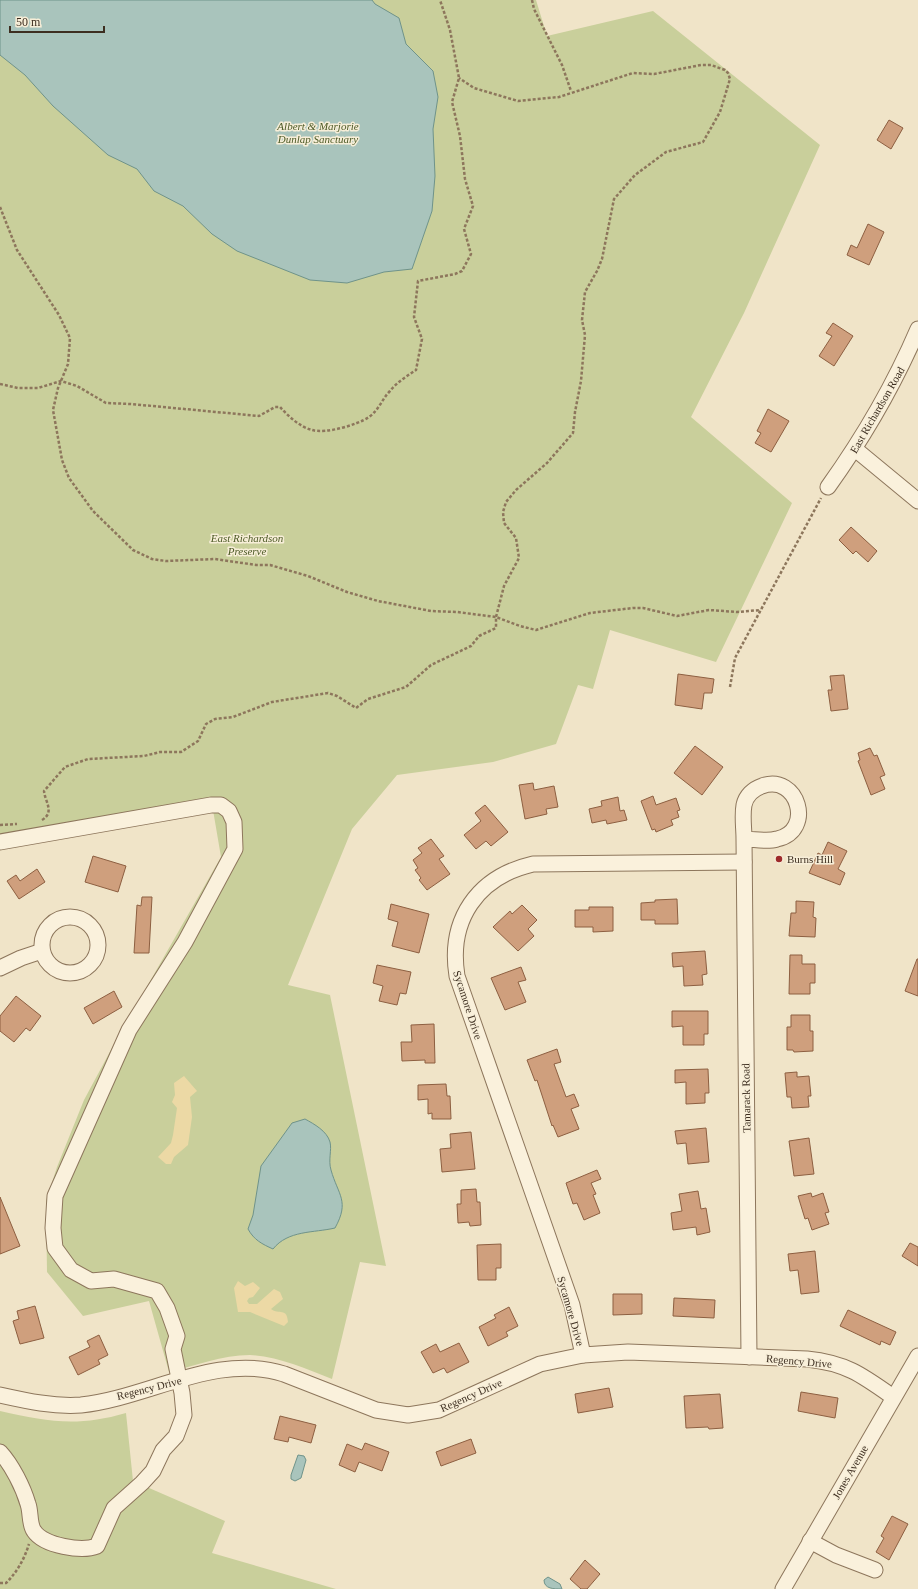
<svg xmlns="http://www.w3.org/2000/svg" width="918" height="1589" viewBox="0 0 918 1589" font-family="'Times New Roman',serif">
	<rect width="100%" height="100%" fill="#f0e4c8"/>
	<g fill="#c9cf9b">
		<path d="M0 0H536L547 36 653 11 820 145 744 313 691 417 792 503 716 662 610 630 593 689 578 685 556 744 493 762 397 775 352 829 288 985 330 995 386 1266 360 1262 332 1379C306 1369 278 1356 250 1355 222 1355 195 1366 169 1372L149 1301 83 1316 47 1272 46 1201 57 1167 84 1100 113 1046 221 857 213 810 0 848Z"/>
		<path d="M0 1411C48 1422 78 1427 126 1413L133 1481 225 1521 212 1553 336 1589H0Z"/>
	</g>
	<g fill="#ecd9a5">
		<path d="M184 1076 197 1091 190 1097 192 1117 188 1145 174 1157 171 1164H166L158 1157 171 1143 173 1135 177 1108 172 1102 175 1095 174 1083Z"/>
		<path d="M238 1281 245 1286 253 1282 260 1288 253 1297 249 1298 247 1301 249 1304H257L274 1289 280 1292 283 1299 271 1309C279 1315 287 1307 288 1322L284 1326 250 1312H238L234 1288Z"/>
	</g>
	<g fill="#a9c4bc" stroke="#6f938a">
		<path d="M0 0H372L375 4 399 18 406 44 433 71 438 97 433 129 435 176 432 211 412 269 384 272 347 283 310 280 237 251 212 234 183 206 154 191 137 169 108 155 53 106 25 75 0 55Z"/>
		<path d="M305 1119C314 1124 327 1131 330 1142 332 1150 328 1160 331 1170 338 1195 350 1201 335 1228 314 1233 288 1230 273 1249 262 1244 254 1240 248 1229L253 1215 261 1166 292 1123Z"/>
		<path d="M298 1455 304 1456 306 1460 301 1478 295 1481 291 1479V1475Z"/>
		<path d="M548 1577 560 1584 562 1589C554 1589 544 1589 544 1580Z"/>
	</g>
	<g fill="#cf9f7d" stroke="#8d5f41">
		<path d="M889 120 903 128 891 149 877 140Z"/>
		<path d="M868 224 884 232 869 265 847 255 851 245 857 248Z"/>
		<path d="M833 323 853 336 834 366 819 356 832 336 826 333Z"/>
		<path d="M768 409 789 421 771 452 755 443 761 433 757 431Z"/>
		<path d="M851 527 877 551 868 562 856 551 853 554 839 540Z"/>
		<path d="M678 674 714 679 712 693H704L702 709 675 705Z"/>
		<path d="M844 675 848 709 831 711 828 690H832L830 676Z"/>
		<path d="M695 746 723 767 702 795 674 773Z"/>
		<path d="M870 748 874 756 877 755 885 775 880 777 885 789 871 795 858 761 860 760 858 753Z"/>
		<path d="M533 783 534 790 554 786 558 807 546 809 547 814 525 819 519 785Z"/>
		<path d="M653 796 656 805 676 798 680 810 677 811 679 817 671 820 673 825 656 832 655 829 652 830 641 801Z"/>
		<path d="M618 797 620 811 624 810 627 820 607 824 606 820 592 823 589 809 602 806 601 801Z"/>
		<path d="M485 805 508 832 491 846 486 841 476 849 464 835 481 821 475 813Z"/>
		<path d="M431 839 444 856 439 859 450 874 427 890 419 880 421 878 415 870 418 868 413 860 422 853 418 848Z"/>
		<path d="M828 842 847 851 838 869 845 873 840 885 809 873 818 853 822 855Z"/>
		<path d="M93 856 126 866 118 892 85 882Z"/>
		<path d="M37 869 45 882 19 899 7 881 16 875 20 881Z"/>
		<path d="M142 897H152L149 953H134L137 905 141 906Z"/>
		<path d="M677 899 678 924H655V920H641V903L655 902V900Z"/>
		<path d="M796 901 814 902 813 917 816 918 815 937 789 936 791 913H796Z"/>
		<path d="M391 904 429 914 419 953 392 946 398 922 388 919Z"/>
		<path d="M522 905 537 920 528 929 534 936 518 951 493 927 510 911 512 914Z"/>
		<path d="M589 907H613V931L593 932V927H575V910H589Z"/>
		<path d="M705 951 707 974 702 975 703 985 684 986 683 966 673 967 672 953Z"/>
		<path d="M790 955H802V964H815V983H810V994H789Z"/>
		<path d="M917 959H918V996L905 991Z"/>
		<path d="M377 965 411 972 406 994 400 993 397 1005 379 1001 383 986 373 983Z"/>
		<path d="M521 967 526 980 518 982 526 1002 505 1010 491 978Z"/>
		<path d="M114 991 122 1007 93 1024 84 1008Z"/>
		<path d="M16 996 41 1016 30 1031 26 1028 14 1042 0 1031V1016Z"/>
		<path d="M672 1011H708V1034H704V1045H683V1026L672 1027Z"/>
		<path d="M791 1015H810V1031H813V1051L794 1052 793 1050H787V1027H791Z"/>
		<path d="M434 1024 435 1063H425V1060L402 1061 401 1042H412L411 1025Z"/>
		<path d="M557 1049 561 1062 554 1064 566 1097 574 1094 579 1106 571 1109 579 1129 558 1137 553 1125 552 1126 537 1080 535 1081 527 1060Z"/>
		<path d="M708 1069 709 1093H705V1103L686 1104V1082L675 1083V1070Z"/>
		<path d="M797 1072V1077L809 1076 811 1096H808L809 1107 792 1108 791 1097H787L785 1073Z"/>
		<path d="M446 1084 447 1096H450L451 1119H432V1113L428 1114V1099L418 1100V1085Z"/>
		<path d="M706 1128 709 1162 688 1164 686 1143 677 1144 675 1131Z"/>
		<path d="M471 1132 475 1169 442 1172 440 1149 451 1148 450 1134Z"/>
		<path d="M809 1138 814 1174 794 1176 789 1141Z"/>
		<path d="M597 1170 601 1179 591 1183 596 1194 593 1195 600 1213 584 1220 577 1203 573 1204 566 1183Z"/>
		<path d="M476 1189 477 1202H480L481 1225 470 1226 469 1222 458 1223 457 1204H461V1190Z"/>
		<path d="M698 1191 701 1209 706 1208 710 1232 697 1235 696 1227 673 1230 671 1213 682 1211 679 1194Z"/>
		<path d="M811 1193 812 1197 823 1193 829 1212 825 1213 829 1224 812 1230 808 1218 805 1219 798 1196Z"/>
		<path d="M0 1197 20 1246 0 1254Z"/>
		<path d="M910 1243 918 1247V1266L902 1256Z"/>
		<path d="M501 1244V1268H496V1280H478L477 1245Z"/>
		<path d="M815 1251 819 1292 801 1294 798 1270 790 1271 788 1254Z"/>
		<path d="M613 1294H642V1314L613 1315Z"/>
		<path d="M674 1298 715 1300 714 1318 673 1316Z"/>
		<path d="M35 1306 44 1338 20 1344 13 1321 19 1319 17 1311Z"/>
		<path d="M509 1307 518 1326 506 1332 508 1336 488 1346 479 1327 496 1318 494 1315Z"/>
		<path d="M848 1310 896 1332 890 1345 881 1341 880 1345 840 1326Z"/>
		<path d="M99 1335 108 1355 98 1360 100 1364 78 1375 69 1357 90 1347 87 1341Z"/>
		<path d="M459 1343 469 1362 447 1373 444 1368 433 1373 421 1352 436 1344 440 1352Z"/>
		<path d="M609 1388 613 1407 578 1413 575 1394Z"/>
		<path d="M801 1392 838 1398 835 1418 798 1411Z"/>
		<path d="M720 1394 723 1428 709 1429 708 1427 686 1428 684 1396Z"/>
		<path d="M280 1416 316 1425 311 1443 289 1437 288 1442 274 1439Z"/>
		<path d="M471 1439 476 1453 441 1466 436 1452Z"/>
		<path d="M365 1443 389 1452 382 1471 359 1462 355 1472 339 1465 347 1444 362 1450Z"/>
		<path d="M892 1516 908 1524 889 1560 876 1552 884 1538 881 1536Z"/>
		<path d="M585 1560 600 1574 587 1589H581L570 1579Z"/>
	</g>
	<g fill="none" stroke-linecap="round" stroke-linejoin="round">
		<g stroke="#8d765c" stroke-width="17">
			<g id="minor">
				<path d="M855 449 918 501"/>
				<path d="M828 487C863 438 894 385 918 329"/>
				<path d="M744 839C754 839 767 842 777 839 815 831 798 773 762 786 753 789 746 796 744 805 742 816 744 828 744 839L749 1357"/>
				<path d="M0 842 211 805H221L229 811 234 822 235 849 185 942 129 1030 55 1196 53 1228 55 1248 71 1270 91 1281 114 1279 157 1291 167 1308 177 1336 173 1349 182 1393 184 1415 176 1436 163 1450 153 1471 142 1483 114 1508 97 1546C82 1552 44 1546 34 1531 29 1524 31 1512 28 1504 23 1487 12 1465 0 1452"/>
				<circle cx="70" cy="945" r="28"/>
				<path d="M0 968 21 958 42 951"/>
				<path d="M583 1355 572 1305 457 976C448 920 477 877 533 864L744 862"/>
				<path d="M0 1395C27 1401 54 1407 81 1405 148 1398 217 1352 284 1374L376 1410 408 1415 439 1410 540 1364 583 1355 628 1352 807 1359C846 1363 862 1375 893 1397"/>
				<path d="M810 1541 836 1555 875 1570"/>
				<path d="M783 1589 918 1356"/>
			</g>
		</g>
		<g stroke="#8d765c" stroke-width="2.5" stroke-dasharray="3 2" stroke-linecap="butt">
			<path d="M532 0 534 9 562 65 571 91"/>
			<path d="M0 207 17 250 59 315 70 338 68 364 58 388 53 410 62 460 69 478 93 511 133 550 152 559 166 561 215 559 256 565H270L308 576 347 592 378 601 431 611 457 612 496 617 520 626 536 630 590 613 633 608H643L677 616 709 610 737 612 761 610"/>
			<path d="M0 384 18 388H38L61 381 77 386 106 403 131 404 259 416 275 407H280C288 416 300 427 312 430 326 434 357 425 369 417 379 410 382 399 390 391 397 382 407 376 416 370L422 339 414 317 418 281 455 274 462 271 471 254 464 229 473 206 465 179 460 136 452 102 459 78 450 30 440 0"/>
			<path d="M730 687 735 658 821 498"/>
			<path d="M42 820C55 812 45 802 44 791L65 767 88 759 144 756 160 752H181L198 741 206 724 215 719 233 717 272 702 328 693 337 696 356 708 368 699 406 687 431 665 471 646 479 636 496 628V617L504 586 519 558 516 538 504 523 503 512 506 502 516 490 547 463 573 433 575 412 581 381 585 335 582 320 585 292 597 271 602 259 614 199 635 175 666 152 703 142 720 112 730 79 728 73 725 70 711 65H701L654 74 633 73 559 97 518 101 474 88 459 78"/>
			<path d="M0 825 17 824"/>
			<path d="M0 1583H6C17 1572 24 1560 29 1544"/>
		</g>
		<use href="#minor" stroke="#faf1dc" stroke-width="15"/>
	</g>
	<circle fill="#9e2a2b" stroke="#f7eed8" stroke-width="1.5" cx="779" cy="859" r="4"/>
	<g text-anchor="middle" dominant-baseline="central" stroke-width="3" stroke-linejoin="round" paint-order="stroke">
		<g font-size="11" font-style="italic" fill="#4d5a26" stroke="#f7eed8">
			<text x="318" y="126">Albert &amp; Marjorie<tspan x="318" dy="13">Dunlap Sanctuary</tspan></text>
			<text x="247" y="538">East Richardson<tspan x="247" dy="13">Preserve</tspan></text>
		</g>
		<g font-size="11" fill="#3d2e20" stroke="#f7eed8">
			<text transform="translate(877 410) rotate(-60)">East Richardson Road</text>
			<text transform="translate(468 1005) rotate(72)">Sycamore Drive</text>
			<text transform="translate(746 1098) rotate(-91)">Tamarack Road</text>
			<text transform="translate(571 1311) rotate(74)">Sycamore Drive</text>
			<text transform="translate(799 1361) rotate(5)">Regency Drive</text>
			<text transform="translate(149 1388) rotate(-14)">Regency Drive</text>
			<text transform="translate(471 1395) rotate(-24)">Regency Drive</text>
			<text transform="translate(850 1472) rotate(-60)">Jones Avenue</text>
		</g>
		<g font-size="11" fill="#3d2e20" stroke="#f7eed8" text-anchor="start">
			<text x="787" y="859">Burns Hill</text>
		</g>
	</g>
	<path d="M10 26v6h94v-6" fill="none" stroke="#3d2e20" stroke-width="2"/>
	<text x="16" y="26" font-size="12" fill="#3d2e20" stroke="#f7eed8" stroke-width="3" paint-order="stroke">50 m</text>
</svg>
